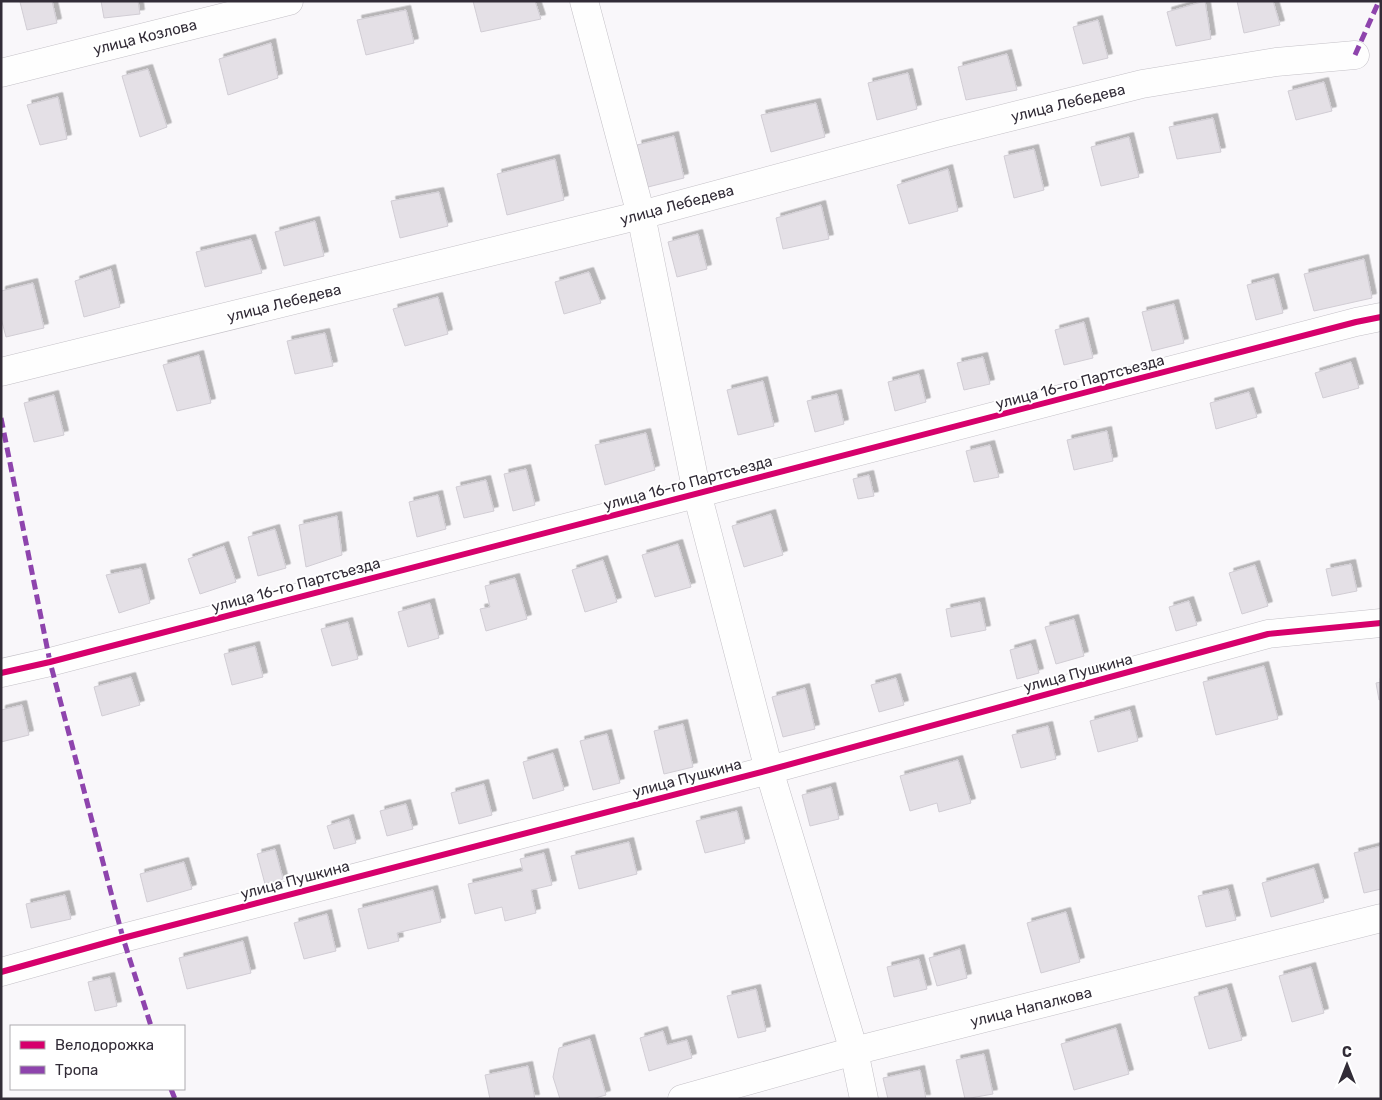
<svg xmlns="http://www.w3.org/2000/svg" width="1382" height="1100" viewBox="0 0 1382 1100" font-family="Rubik,sans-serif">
	<defs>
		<filter id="shadow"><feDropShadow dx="4.5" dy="-4.5" stdDeviation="0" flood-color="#0004"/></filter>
	</defs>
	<rect width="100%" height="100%" fill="#f9f7fa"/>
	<g fill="#e4e0e6" stroke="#d1cdd4" filter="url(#shadow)">
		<path d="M52 1 57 23 27 30 20 2Z"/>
		<path d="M101 1H138L140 14 104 18Z"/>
		<path d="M473 1H535L541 19 481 32Z"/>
		<path d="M1205 1 1211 39 1176 46 1167 12Z"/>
		<path d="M1237 1H1273L1280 25 1244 33Z"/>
		<path d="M406 10 414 43 366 55 357 20Z"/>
		<path d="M1098 20 1108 58 1083 64 1073 27Z"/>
		<path d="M271 43 278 78 228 95 219 59Z"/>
		<path d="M1007 54 1017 90 966 100 958 67Z"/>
		<path d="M148 69 167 127 140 137 122 76Z"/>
		<path d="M908 73 917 109 877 120 868 83Z"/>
		<path d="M1324 82 1332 111 1296 120 1288 91Z"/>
		<path d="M58 97 67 139 40 145 27 105Z"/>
		<path d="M816 103 825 137 771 152 761 115Z"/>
		<path d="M1213 118 1221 152 1177 159 1169 127Z"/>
		<path d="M674 136 684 178 648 187 637 145Z"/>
		<path d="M1129 137 1139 177 1101 186 1091 147Z"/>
		<path d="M1034 149 1044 190 1014 198 1004 156Z"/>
		<path d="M555 159 564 200 507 215 497 174Z"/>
		<path d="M948 169 958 211 909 224 897 185Z"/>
		<path d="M439 192 448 226 400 238 391 201Z"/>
		<path d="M821 205 829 239 783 249 776 218Z"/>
		<path d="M315 221 324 256 284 266 275 232Z"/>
		<path d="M698 234 707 269 677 277 668 242Z"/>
		<path d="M251 239 262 273 205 287 196 252Z"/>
		<path d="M1364 259 1372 298 1314 311 1304 274Z"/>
		<path d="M111 269 120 307 84 317 75 281Z"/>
		<path d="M589 272 601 303 564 314 555 282Z"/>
		<path d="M1274 278 1283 313 1256 320 1247 285Z"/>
		<path d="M33 283 44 328 6 337 1 318V291Z"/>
		<path d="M438 297 448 334 405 346 393 309Z"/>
		<path d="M1174 304 1184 343 1152 351 1142 312Z"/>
		<path d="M1084 322 1093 358 1064 365 1055 330Z"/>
		<path d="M325 333 333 366 295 374 287 341Z"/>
		<path d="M199 355 211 403 177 411 163 365Z"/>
		<path d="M983 357 990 384 964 390 957 363Z"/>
		<path d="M1351 362 1359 388 1323 398 1315 373Z"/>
		<path d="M919 374 926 402 895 411 888 382Z"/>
		<path d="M763 381 774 426 738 435 727 390Z"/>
		<path d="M1249 392 1257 417 1216 429 1210 403Z"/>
		<path d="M837 394 844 424 815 432 807 401Z"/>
		<path d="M54 395 64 435 34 442 24 403Z"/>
		<path d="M1107 431 1113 461 1074 470 1067 440Z"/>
		<path d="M646 433 655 470 605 485 595 445Z"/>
		<path d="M990 445 999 477 974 482 966 451Z"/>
		<path d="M526 469 535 505 513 511 504 474Z"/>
		<path d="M869 475 874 496 858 499 853 479Z"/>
		<path d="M486 480 494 511 464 518 456 487Z"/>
		<path d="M438 495 446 529 417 537 409 502Z"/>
		<path d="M771 514 783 555 744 567 732 526Z"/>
		<path d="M337 516 342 555 306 567 299 525Z"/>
		<path d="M275 529 286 568 258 576 248 537Z"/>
		<path d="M678 544 691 587 655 597 642 555Z"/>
		<path d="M224 546 236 582 200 594 188 559Z"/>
		<path d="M603 560 617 602 585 612 572 570Z"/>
		<path d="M1351 564 1357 591 1332 596 1326 569Z"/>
		<path d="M1255 565 1268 606 1242 614 1229 573Z"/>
		<path d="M141 568 150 603 119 613 106 575Z"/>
		<path d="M515 578 527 619 486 631 480 609 490 607 485 586Z"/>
		<path d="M1189 601 1197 625 1176 631 1169 607Z"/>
		<path d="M980 602 986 630 951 637 946 609Z"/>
		<path d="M430 603 439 638 408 647 398 612Z"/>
		<path d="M1074 619 1084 656 1056 664 1045 627Z"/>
		<path d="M348 622 358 659 332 666 321 629Z"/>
		<path d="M1031 644 1039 673 1017 679 1010 650Z"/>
		<path d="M255 646 263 677 232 685 224 654Z"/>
		<path d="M1264 666 1278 719 1216 735 1203 682Z"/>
		<path d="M131 677 140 705 102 716 94 687Z"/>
		<path d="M896 678 904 705 879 712 871 685Z"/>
		<path d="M1381 682V699L1379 700 1376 683Z"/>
		<path d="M805 688 815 729 783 737 772 697Z"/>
		<path d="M22 705 29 735 1 742V710Z"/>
		<path d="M1130 710 1138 741 1098 752 1090 721Z"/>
		<path d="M683 724 693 767 664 774 654 731Z"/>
		<path d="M1048 726 1056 759 1021 768 1012 735Z"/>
		<path d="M607 734 620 783 593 790 580 741Z"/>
		<path d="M553 753 564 790 533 799 523 762Z"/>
		<path d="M958 760 971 803 939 812 937 803 910 811 900 776Z"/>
		<path d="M484 784 492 815 459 824 451 793Z"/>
		<path d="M831 787 839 819 810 826 802 795Z"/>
		<path d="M406 804 413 829 387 836 380 811Z"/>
		<path d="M737 811 745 843 705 853 696 821Z"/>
		<path d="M349 819 356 843 334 849 327 826Z"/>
		<path d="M629 842 637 874 579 889 571 856Z"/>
		<path d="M1381 846V889L1364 893 1354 853Z"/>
		<path d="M275 849 283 879 265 884 257 854Z"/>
		<path d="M544 853 552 885 531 890 536 913 505 921 502 907 475 914 468 884 523 871 520 859Z"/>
		<path d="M184 862 192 889 147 902 140 874Z"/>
		<path d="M1314 868 1324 902 1271 917 1262 883Z"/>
		<path d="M1228 889 1236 920 1206 927 1198 896Z"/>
		<path d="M433 890 441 922 397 933 399 941 368 949 358 909Z"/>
		<path d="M65 895 71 919 31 928 26 904Z"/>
		<path d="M1066 912 1080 962 1041 973 1027 923Z"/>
		<path d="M327 914 336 951 304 959 294 923Z"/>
		<path d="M243 941 251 973 187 989 179 958Z"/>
		<path d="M960 949 967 978 937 986 929 958Z"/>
		<path d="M919 959 927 989 894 997 887 967Z"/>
		<path d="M1311 967 1324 1013 1292 1022 1279 976Z"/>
		<path d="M110 977 117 1006 95 1011 88 982Z"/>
		<path d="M1227 988 1242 1040 1209 1049 1194 997Z"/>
		<path d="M756 989 766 1031 738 1038 727 996Z"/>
		<path d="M1116 1028 1129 1074 1074 1090 1061 1044Z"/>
		<path d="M663 1031 667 1045 687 1040 692 1058 649 1071 640 1038Z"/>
		<path d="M590 1039 606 1095 592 1099H560L553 1077 559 1048Z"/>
		<path d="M984 1054 993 1094 965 1099 956 1060Z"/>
		<path d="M528 1066 535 1099H490L485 1075Z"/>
		<path d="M920 1070 926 1099H888L883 1078Z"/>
	</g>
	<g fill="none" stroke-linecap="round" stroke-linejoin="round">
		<g stroke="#c4c1c7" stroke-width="29">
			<g id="minor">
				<path d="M584 1 641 215 697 493 769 770 854 1051 864 1099"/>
				<path d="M1 73 289 1"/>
				<path d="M1 372 641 215 942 134 1142 84 1276 62 1355 55"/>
				<path d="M1 673 50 662 1356 322 1381 317"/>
				<path d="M1 972 123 938 769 770 1268 634 1381 623"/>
				<path d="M682 1099 854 1051 1381 918"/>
			</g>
		</g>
		<use href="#minor" stroke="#fefefe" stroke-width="28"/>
		<g stroke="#8e44ad" stroke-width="5" stroke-dasharray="10 5" stroke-linecap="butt">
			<path d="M1355 55 1379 1"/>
			<path d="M1 418 50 662 123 938 151 1026"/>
			<path d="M171 1089 175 1099"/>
		</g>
		<g stroke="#fff" stroke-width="9">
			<g id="cycleway">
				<path d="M1 673 50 662 1356 322 1381 317"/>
				<path d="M1 972 123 938 769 770 1268 634 1381 623"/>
			</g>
		</g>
		<use href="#cycleway" stroke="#d6006c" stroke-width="6"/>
	</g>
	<g text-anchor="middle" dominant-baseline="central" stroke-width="4" stroke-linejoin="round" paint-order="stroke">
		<g font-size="15" fill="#322c37" stroke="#fff">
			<text transform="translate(145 37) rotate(-14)">улица Козлова</text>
			<text transform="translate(1068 103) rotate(-14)">улица Лебедева</text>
			<text transform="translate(677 205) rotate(-15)">улица Лебедева</text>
			<text transform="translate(284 303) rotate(-14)">улица Лебедева</text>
			<text transform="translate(1080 382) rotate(-15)">улица 16-го Партсъезда</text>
			<text transform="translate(688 483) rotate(-15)">улица 16-го Партсъезда</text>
			<text transform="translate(296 585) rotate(-15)">улица 16-го Партсъезда</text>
			<text transform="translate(1078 673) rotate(-15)">улица Пушкина</text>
			<text transform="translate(687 778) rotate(-15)">улица Пушкина</text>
			<text transform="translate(295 880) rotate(-15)">улица Пушкина</text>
			<text transform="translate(1031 1007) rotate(-14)">улица Напалкова</text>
		</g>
	</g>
	<rect width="1382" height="1100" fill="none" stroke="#322c37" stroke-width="5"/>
	<rect x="10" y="1025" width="175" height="65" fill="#ffffff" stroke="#adabaf"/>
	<rect x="20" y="1041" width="25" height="8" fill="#d6006c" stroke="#adabaf"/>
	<text x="55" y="1050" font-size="15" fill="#322c37">Велодорожка</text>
	<rect x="20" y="1066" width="25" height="8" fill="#8e44ad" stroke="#adabaf"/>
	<text x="55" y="1075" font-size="15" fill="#322c37">Тропа</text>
	<g transform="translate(1347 1065)" stroke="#ffffff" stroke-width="4" paint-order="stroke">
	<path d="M0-4L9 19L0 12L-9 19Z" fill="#322c37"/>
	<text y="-8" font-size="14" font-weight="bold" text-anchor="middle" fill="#322c37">С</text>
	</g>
</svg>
